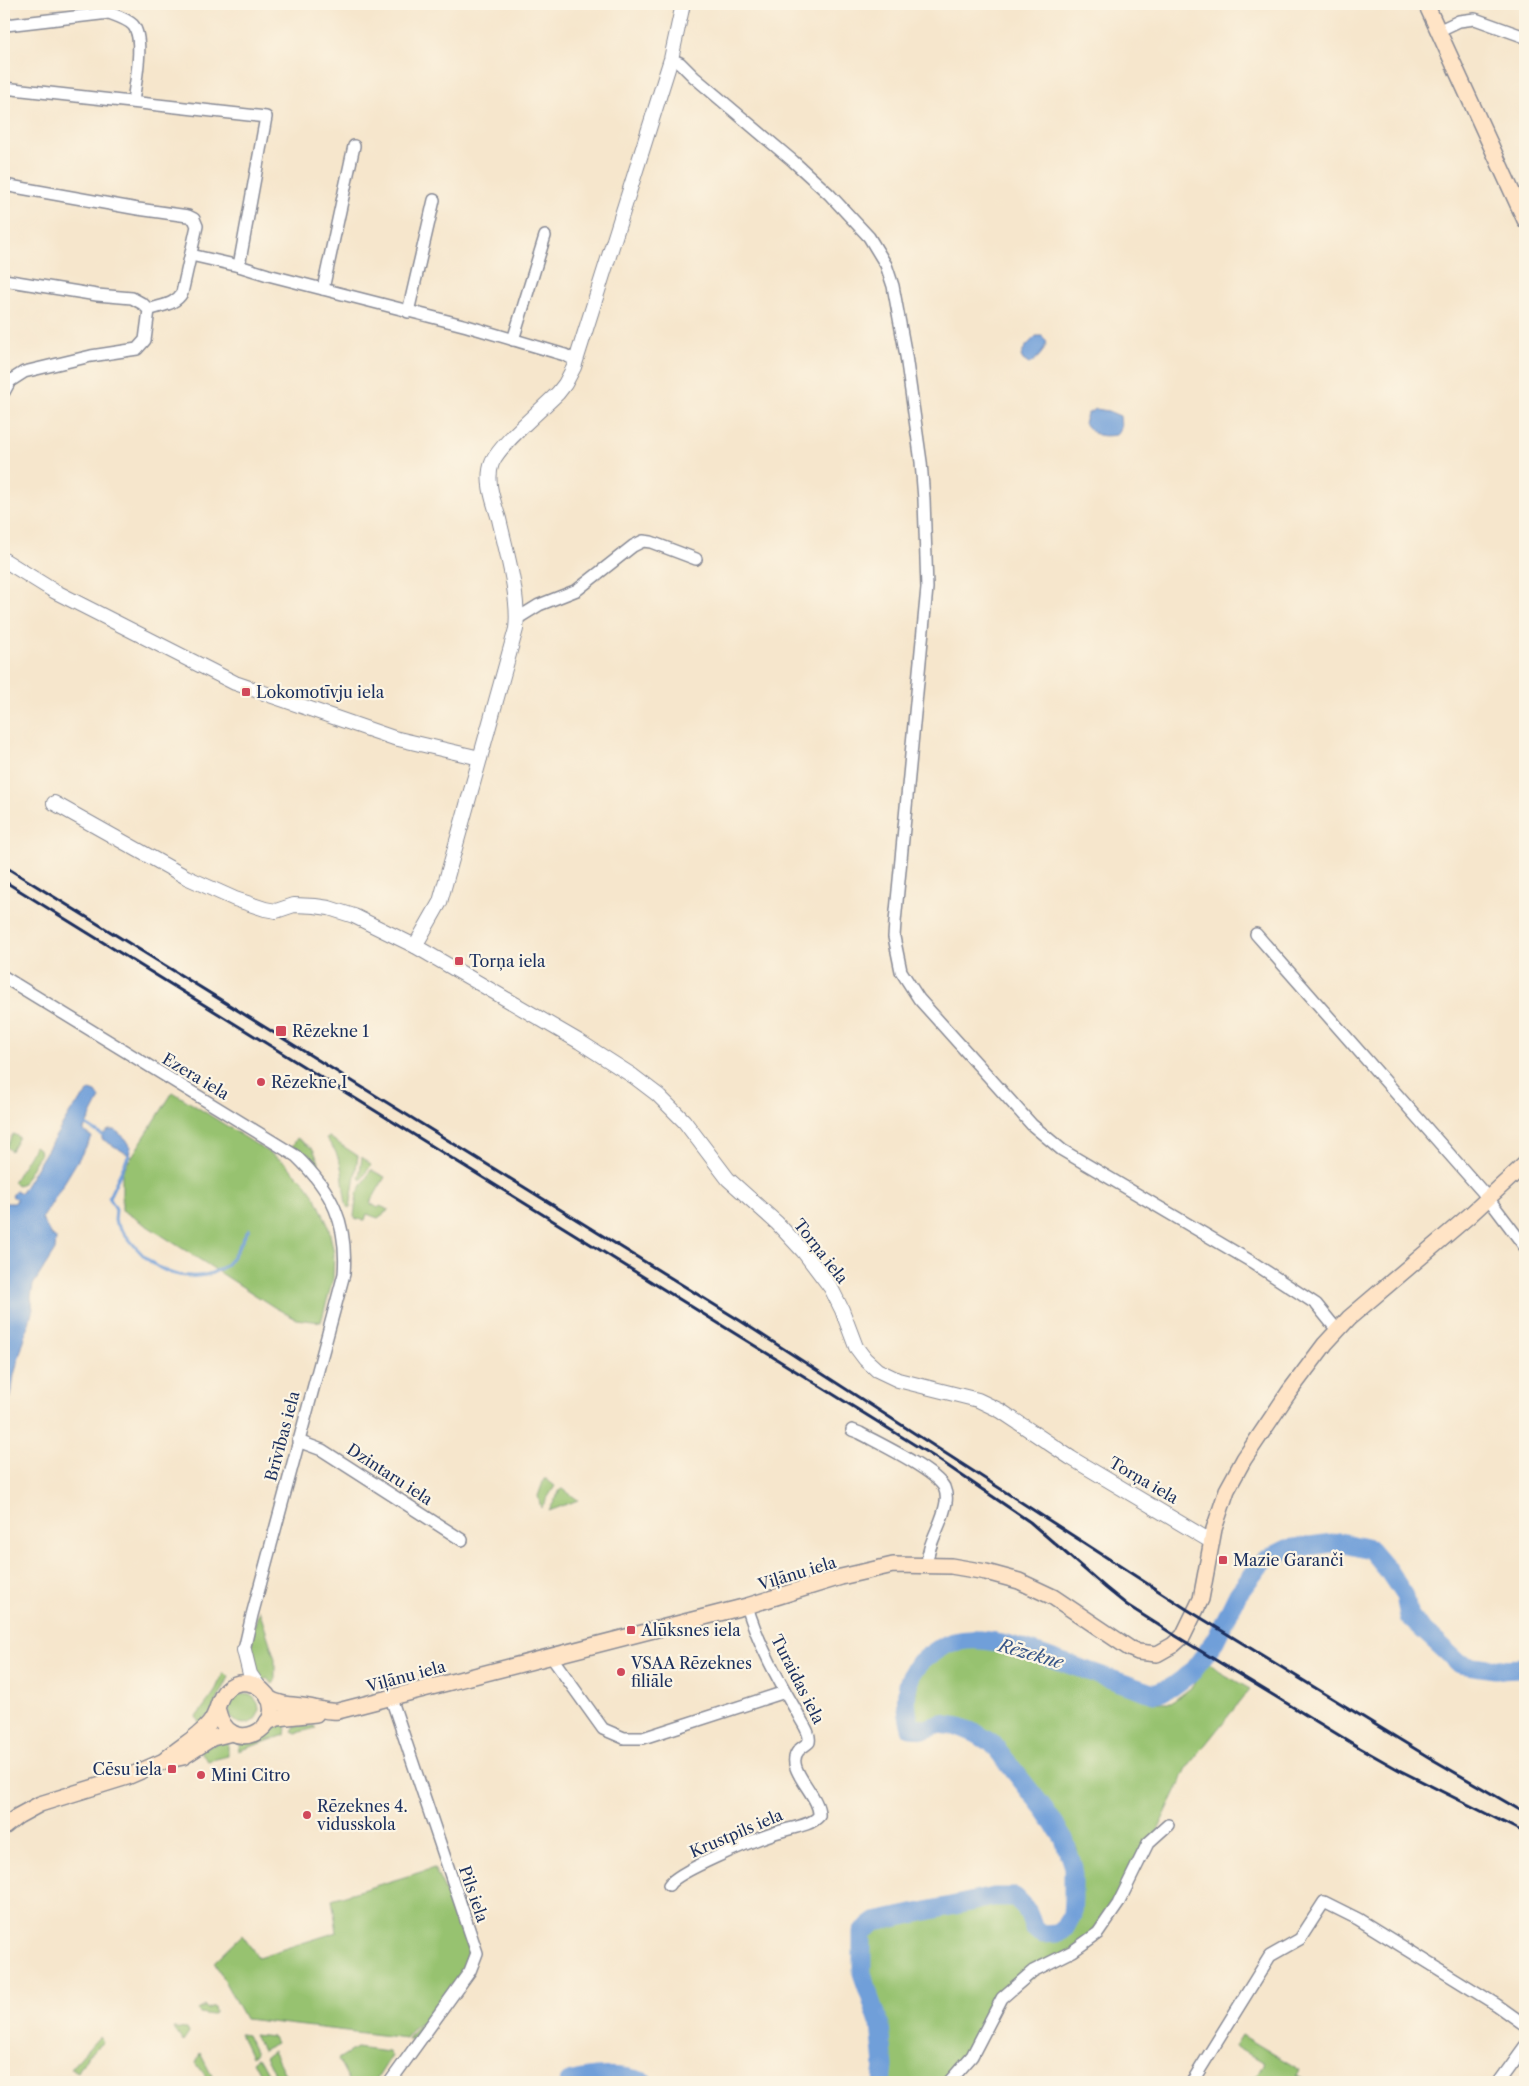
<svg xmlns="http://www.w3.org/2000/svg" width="1529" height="2086" viewBox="0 0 1529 2086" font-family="'Libre Caslon Text',serif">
	<rect width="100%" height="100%" fill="#fcf5e5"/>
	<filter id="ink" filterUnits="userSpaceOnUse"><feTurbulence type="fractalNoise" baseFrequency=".02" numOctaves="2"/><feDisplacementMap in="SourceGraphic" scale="10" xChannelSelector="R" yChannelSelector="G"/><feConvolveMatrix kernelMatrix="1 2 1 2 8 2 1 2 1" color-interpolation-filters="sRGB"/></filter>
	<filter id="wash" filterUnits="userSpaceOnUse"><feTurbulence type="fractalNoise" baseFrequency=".0096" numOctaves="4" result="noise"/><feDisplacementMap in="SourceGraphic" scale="20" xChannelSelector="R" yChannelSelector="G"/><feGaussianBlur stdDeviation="1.12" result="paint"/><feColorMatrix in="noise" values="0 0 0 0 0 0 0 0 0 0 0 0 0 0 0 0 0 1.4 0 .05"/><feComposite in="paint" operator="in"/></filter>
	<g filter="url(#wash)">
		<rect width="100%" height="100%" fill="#f6e6cc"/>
		<g fill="#97c26f" stroke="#597866">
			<path d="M173 1092 284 1162 306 1184 316 1198 328 1225 334 1253 333 1279 321 1322 296 1319 274 1307 122 1210V1172Z"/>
			<path d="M13 1134 19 1137 11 1151 6 1147Z"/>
			<path d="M329 1137 358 1156 350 1208 347 1207C342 1190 345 1172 337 1155 335 1149 330 1144 326 1138Z"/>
			<path d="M297 1138 313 1149 319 1162 317 1166 292 1147Z"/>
			<path d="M35 1146 39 1149 40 1154 23 1183 18 1185 13 1182Z"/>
			<path d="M362 1157 371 1165 361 1180 359 1178Z"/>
			<path d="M371 1170 385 1177 370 1203 378 1208 380 1206 389 1210 378 1218 367 1214 365 1220 356 1219 354 1216 357 1194Z"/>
			<path d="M544 1479H546L555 1486 541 1508 538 1496Z"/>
			<path d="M563 1489 578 1500 549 1511 560 1490Z"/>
			<path d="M259 1610 275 1659V1681L273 1684 266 1678 262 1683 250 1662 253 1631Z"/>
			<path d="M969 1641 1006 1643 1153 1702H1172L1192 1687 1207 1661 1220 1672 1250 1689 1188 1766 1154 1837 1098 1933 1002 1998 954 2082H882L884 2066 880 2025 862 1973V1932L875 1922 993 1897H1015L1029 1933 1060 1942 1077 1920V1848L1025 1770 993 1733 940 1718 941 1724 911 1728 920 1663Z"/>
			<path d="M223 1673 229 1677 212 1711 200 1724 196 1717 214 1693Z"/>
			<circle cx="244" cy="1709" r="15"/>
			<path d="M287 1720 285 1735 238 1751 241 1741Z"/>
			<path d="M295 1726H314L316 1728 296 1733 292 1731Z"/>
			<path d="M228 1741V1756L208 1761 199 1751 208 1746Z"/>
			<path d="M434 1868 464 1929 471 1956 436 2012 413 2028 406 2038 245 2019 214 1962 242 1935 258 1957 337 1932 332 1899Z"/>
			<path d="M205 2006 207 2009 214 2006 215 2013 211 2015 200 2013 198 2010Z"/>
			<path d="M433 2015 414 2039H408L416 2028Z"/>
			<path d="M174 2028 187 2029 189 2033 183 2042Z"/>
			<path d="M240 2034 247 2035 256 2054 251 2057Z"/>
			<path d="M254 2035 273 2037 276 2043 262 2050Z"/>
			<path d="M1242 2035 1300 2070 1297 2075 1310 2082H1253L1264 2063 1235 2046Z"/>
			<path d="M100 2036 103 2042 88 2055 78 2072 70 2069Z"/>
			<path d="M356 2048 389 2052 392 2055 375 2082H350L338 2059Z"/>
			<path d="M273 2051 287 2078 279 2082 265 2057Z"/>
			<path d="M200 2053 212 2076 210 2082 196 2063Z"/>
			<path d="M257 2058 260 2060 272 2082H264L253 2061Z"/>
			<path d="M599 2077 635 2082H583Z"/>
		</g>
		<g fill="#6f9fd9" stroke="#45679c">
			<path d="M1036 336H1042L1047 341C1044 352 1038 359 1029 364L1023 360 1021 356 1025 347Z"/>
			<path d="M1096 409 1108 411 1120 416 1121 427 1116 435C1101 437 1093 436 1084 423L1087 414Z"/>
			<path d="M90 1090 96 1092 100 1098 83 1131 92 1137 42 1219 51 1235 56 1238 55 1250 33 1285 31 1297 33 1309 14 1375 12 1391 4 1412V1203H15L17 1199 12 1196 16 1190 21 1193 71 1111Z"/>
			<path d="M109 1130H115L126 1139 131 1147 129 1155 102 1139V1135Z"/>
		</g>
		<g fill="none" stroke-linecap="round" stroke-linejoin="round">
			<g stroke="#6f9fd9" stroke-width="3">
				<path d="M86 1125 102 1135"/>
				<path d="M129 1155 109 1197 116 1209 115 1221C135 1247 154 1276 190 1276 203 1277 216 1273 226 1265 234 1258 243 1238 249 1229"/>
			</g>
			<g stroke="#6f9fd9" stroke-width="19">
				<path d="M569 2082C593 2075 621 2074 644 2082"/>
				<path d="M882 2082 884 2066 880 2025 862 1973V1932L875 1922 993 1897H1015L1026 1908 1034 1928 1042 1934 1057 1933 1065 1928 1072 1915 1073 1898V1867L1064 1839 1045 1810 992 1743 977 1734 960 1727 941 1724 926 1729 911 1728C904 1705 903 1675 924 1659 933 1653 943 1644 954 1642 989 1633 1035 1653 1068 1664 1097 1674 1126 1684 1154 1694L1172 1687 1190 1674 1215 1641 1238 1594 1263 1561 1287 1549 1340 1542 1370 1549 1387 1569 1405 1596 1409 1617 1460 1664 1495 1669 1525 1668"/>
			</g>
		</g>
	</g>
	<g filter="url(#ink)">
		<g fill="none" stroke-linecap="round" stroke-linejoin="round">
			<g stroke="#888a95" stroke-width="14">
				<g id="minor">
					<path d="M6 25 109 13C117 16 127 19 133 25 145 39 135 84 133 102"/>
					<path d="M1438 31 1459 21 1475 19 1525 37"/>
					<path d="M671 59 680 63 694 77 793 161 829 194 869 237 886 265 893 286 906 356 921 462 924 499 927 588 895 922 894 937 901 971 919 999 1032 1125 1062 1150 1252 1262 1316 1304 1337 1330"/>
					<path d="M4 88 266 117 239 266 268 275 467 326 565 355 576 361"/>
					<path d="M4 185 138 209 188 216 194 219 197 226 182 293C175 305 161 305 149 310"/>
					<path d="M191 255 239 266"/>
					<path d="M4 280 97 295 132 298 143 304 149 310 145 340 137 349 91 356 24 372 10 381 4 392"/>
					<path d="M323 289 354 146"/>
					<path d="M408 312 434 200"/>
					<path d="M513 340 545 236"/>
					<path d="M518 618 539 605 577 590 633 546 643 541 651 542 696 559"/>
					<path d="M1256 934 1488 1198 1525 1247"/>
					<path d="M4 977 296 1156C332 1191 348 1223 344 1274L252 1615 244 1650"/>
					<path d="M852 1430 860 1433C880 1444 933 1469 944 1487 946 1492 947 1497 946 1502 943 1524 928 1541 927 1564"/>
					<path d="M298 1441 322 1450 462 1540"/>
					<path d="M552 1655 555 1662 603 1729 624 1738H643L785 1692"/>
					<path d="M669 1885C676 1872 754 1840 772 1834 786 1828 810 1827 819 1816 821 1795 782 1768 799 1750 802 1747 806 1745 809 1742 811 1733 802 1723 798 1714 779 1681 758 1644 747 1606"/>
					<path d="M390 2082 470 1971 477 1953 391 1698"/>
					<path d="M949 2082 972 2056 1002 1998 1033 1971 1073 1951 1098 1933 1118 1904 1148 1843 1168 1825"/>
					<path d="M1192 2082 1270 1956 1300 1939 1324 1902 1358 1919 1497 2005 1525 2025"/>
					<path d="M1499 2082 1525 2046"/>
				</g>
			</g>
			<g stroke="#888a95" stroke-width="16">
				<g id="tertiary">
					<path d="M4 560 54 591 235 683 394 738 480 758"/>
					<path d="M54 803 186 877 235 899 265 909 276 911 294 905 315 906 329 908 354 916 415 946 580 1042 633 1076 658 1095 684 1121 728 1179 777 1223 803 1251 831 1288 842 1310 856 1347 865 1359 877 1370 898 1380 978 1400 1001 1411 1071 1458 1212 1542"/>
					<path d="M415 946 440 902 516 629C520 598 506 550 499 519 494 503 485 480 492 463 499 445 542 409 558 393L565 384 574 367 671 59 683 4"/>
					<path d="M244 1650 250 1674 259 1687"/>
				</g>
			</g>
			<g stroke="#888a95" stroke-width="18">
				<g id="secondary">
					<path d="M1426 4 1525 220"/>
					<path d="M268 1698C283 1707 298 1704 314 1708 323 1710 328 1712 338 1711L747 1606 841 1577 893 1565 951 1566 986 1572 1019 1581 1053 1597 1129 1648 1138 1652 1157 1654 1173 1645 1183 1636 1201 1599 1214 1529 1227 1490 1244 1459 1289 1392 1325 1344 1349 1318 1470 1215 1525 1164"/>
					<path d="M267 1722 278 1718 316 1714"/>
					<path d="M165 1760C179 1747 197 1738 209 1724 219 1712 217 1699 226 1690 232 1684 240 1682 248 1683 255 1684 262 1689 267 1695 288 1728 229 1759 218 1711"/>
					<path d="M4 1827 18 1816 40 1804 127 1777 164 1761 183 1757 212 1738 232 1733"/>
				</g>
			</g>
			<use href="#minor" stroke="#fff" stroke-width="11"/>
			<use href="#tertiary" stroke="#fff" stroke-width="14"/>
			<use href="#secondary" stroke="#ffe4c6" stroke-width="15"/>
			<g stroke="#1b2f5e" stroke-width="3">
				<path d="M4 866 739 1320 1188 1610 1430 1758 1525 1813"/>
				<path d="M4 881 936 1458 1030 1522 1106 1588 1127 1605 1171 1633 1360 1748 1399 1770 1525 1833"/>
			</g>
		</g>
	</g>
	<g fill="#d1495b" stroke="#fcf5e5" stroke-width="2">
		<rect x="241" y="687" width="10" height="10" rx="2.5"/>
		<rect x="454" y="956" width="10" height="10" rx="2.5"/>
		<rect x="275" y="1025" width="12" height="12" rx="2.5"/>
		<circle cx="261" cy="1082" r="5"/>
		<rect x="1218" y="1555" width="10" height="10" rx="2.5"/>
		<rect x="626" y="1625" width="10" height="10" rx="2.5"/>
		<circle cx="621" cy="1672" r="5"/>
		<rect x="167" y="1764" width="10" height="10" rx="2.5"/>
		<circle cx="201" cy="1775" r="5"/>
		<circle cx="307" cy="1815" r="5"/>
	</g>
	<g text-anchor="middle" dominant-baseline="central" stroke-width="4.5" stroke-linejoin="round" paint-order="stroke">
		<g font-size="16" fill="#1b2f5e" stroke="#fcf5e5" text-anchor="start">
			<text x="256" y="692">Lokomotīvju iela</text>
			<text x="469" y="961">Torņa iela</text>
			<text x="292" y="1031">Rēzekne 1</text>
			<text x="271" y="1082">Rēzekne I</text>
			<text x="1233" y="1560">Mazie Garanči</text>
			<text x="641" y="1630">Alūksnes iela</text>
			<text x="631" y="1663">VSAA Rēzeknes<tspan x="631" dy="18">filiāle</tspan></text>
			<text x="162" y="1769" text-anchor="end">Cēsu iela</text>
			<text x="211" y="1775">Mini Citro</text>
			<text x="317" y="1806">Rēzeknes 4.<tspan x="317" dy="18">vidusskola</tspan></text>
		</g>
		<g font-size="16" fill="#1b2f5e" stroke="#fcf5e5">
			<text transform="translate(196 1076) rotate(31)">Ezera iela</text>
			<text transform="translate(821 1251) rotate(52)">Torņa iela</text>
			<text transform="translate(282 1436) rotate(-75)">Brīvības iela</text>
			<text transform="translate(390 1474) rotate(33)">Dzintaru iela</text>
			<text transform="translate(1144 1480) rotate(30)">Torņa iela</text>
			<text transform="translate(797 1573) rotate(-17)">Viļānu iela</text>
			<text transform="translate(406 1676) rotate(-15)">Viļānu iela</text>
			<text transform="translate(798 1679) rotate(63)">Turaidas iela</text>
			<text transform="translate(736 1833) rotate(-23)">Krustpils iela</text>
			<text transform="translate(474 1894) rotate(71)">Pils iela</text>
		</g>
		<g font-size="18" font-style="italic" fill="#385689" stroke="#fcf5e5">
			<text transform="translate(1031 1654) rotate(16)">Rēzekne</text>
		</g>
	</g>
	<rect width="1529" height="2086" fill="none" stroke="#fcf5e5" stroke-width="20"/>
</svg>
